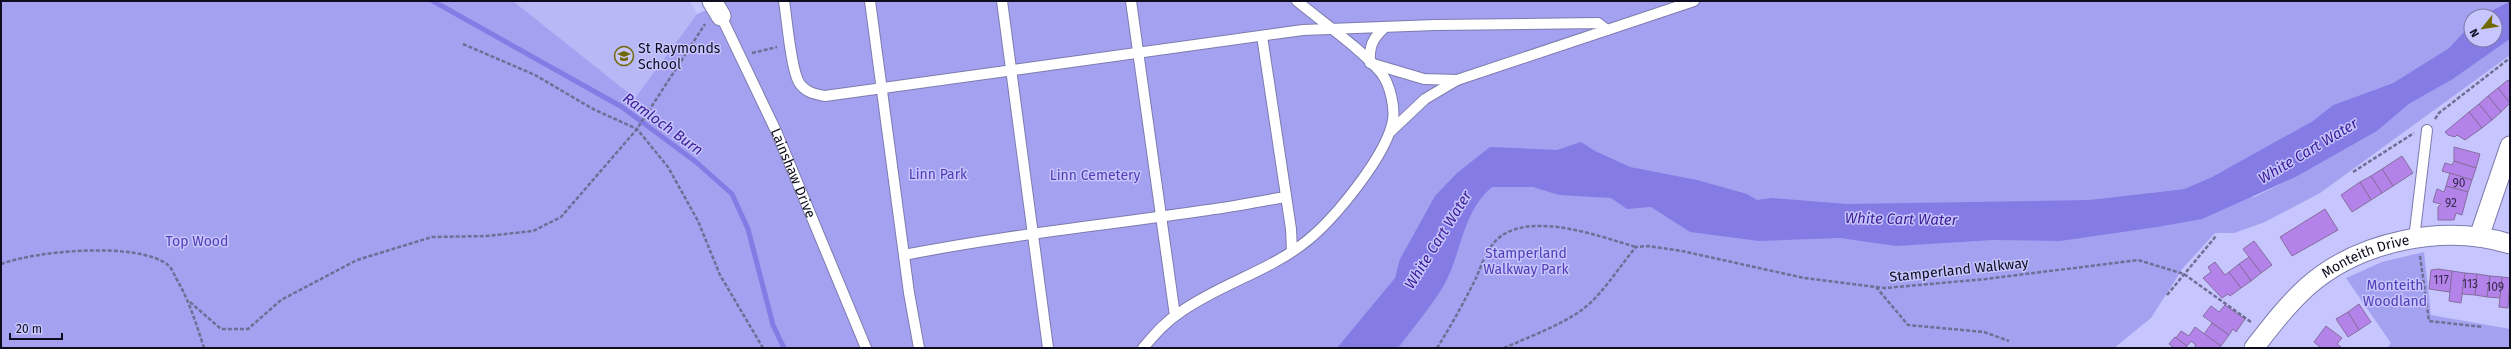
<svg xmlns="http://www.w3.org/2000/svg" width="2511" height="349" viewBox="0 0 2511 349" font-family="'Fira Sans',sans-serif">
	<rect width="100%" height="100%" fill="#c6c5fd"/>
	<path fill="#b9b8f6" d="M513 1H690L697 14 635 98Z"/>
	<g fill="#a4a1f0">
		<path d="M1 1H513L635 98 697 14 717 6 720 1H2509L2481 16H2471V24L2449 48 2393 83 2333 105 2314 121 2212 177 2184 189 2089 200 1873 203 2254 197 2296 177 2377 131 2409 104 2453 79 2510 39V55L2320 193 2265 222 2234 233H2215L2183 268 2151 318 2114 348H1Z"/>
		<path d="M2424 252 2431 315 2510 329V348H2387L2391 343 2346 278 2382 262Z"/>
	</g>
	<path fill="#857be4" d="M2510 1V39L2453 79 2409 104 2377 131 2296 177 2202 219 2157 227 2060 241 1993 240 1896 246 1840 238 1759 241 1690 232 1651 207 1627 209 1611 198 1559 195 1533 187H1492C1462 212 1462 253 1444 285 1431 307 1413 328 1398 348H1337L1395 278 1400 259 1435 196 1457 173 1490 147 1557 150 1581 142 1595 151 1630 167 1697 180 1747 194 1757 200 1772 198 1847 204 2089 200 2184 189 2212 177 2313 121 2333 105 2393 83 2449 48 2471 24V40H2495V16H2481Z"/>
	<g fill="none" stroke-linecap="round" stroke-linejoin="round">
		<path stroke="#857be4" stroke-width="5" d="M433 1 622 107 696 162 732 194 748 229 773 325 784 348"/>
	</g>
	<g fill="#b483e9" stroke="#856e9f">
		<path d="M2508 80 2510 83V103L2498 88Z"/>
		<path d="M2498 88 2510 103 2501 112 2488 96Z"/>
		<path d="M2488 96 2501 112 2492 120 2479 104Z"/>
		<path d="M2479 104 2492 120 2482 128 2469 112Z"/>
		<path d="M2469 112 2482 128 2465 140 2457 135 2455 137 2448 135 2445 132Z"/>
		<path d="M2454 147 2480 154 2476 168 2454 161Z"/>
		<path d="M2402 156 2413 173 2393 186 2382 169Z"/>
		<path d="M2454 161 2476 168 2472 180 2442 171 2445 163 2452 165Z"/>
		<path d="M2382 169 2393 186 2382 193 2371 176Z"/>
		<path d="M2450 173 2472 180 2468 192 2446 186Z"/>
		<path d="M2371 176 2382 193 2371 200 2360 182Z"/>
		<path d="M2360 182 2371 200 2352 212 2341 195Z"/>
		<path d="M2446 186 2468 192 2462 215 2456 213 2454 220H2438V207L2441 204 2433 202 2437 189 2444 192Z"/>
		<path d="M2325 209 2338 230 2292 256 2280 237Z"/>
		<path d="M2254 241 2272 265 2261 273 2243 249Z"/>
		<path d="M2249 257 2261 273 2251 281 2239 264Z"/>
		<path d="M2215 262 2225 275 2229 272 2241 288 2230 296 2228 294 2222 298 2203 278 2211 272 2208 267Z"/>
		<path d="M2239 264 2251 281 2241 288 2229 272Z"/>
		<path d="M2438 269 2452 271 2450 292 2429 289 2431 270Z"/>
		<path d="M2452 271 2465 273 2461 303 2449 301Z"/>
		<path d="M2465 273 2477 274 2475 295 2462 294Z"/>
		<path d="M2477 274 2490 276 2487 297 2475 295Z"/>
		<path d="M2490 276 2502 277 2500 298 2487 297Z"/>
		<path d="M2502 277 2510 278 2508 308 2499 307Z"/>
		<path d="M2359 304 2371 322 2359 330 2348 312Z"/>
		<path d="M2225 305 2245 319 2236 332 2233 329 2229 335 2203 316 2211 306 2219 312Z"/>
		<path d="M2348 312 2359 330 2348 337 2336 319Z"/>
		<path d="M2212 323 2229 335 2221 346 2204 334Z"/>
		<path d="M2326 326 2342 338 2337 344 2342 348H2321L2314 342Z"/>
		<path d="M2195 327 2221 346 2219 348H2194L2196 345 2191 341 2187 346 2176 338 2181 331 2189 336Z"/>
		<path d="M2175 337 2187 346 2186 348H2174L2169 344Z"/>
	</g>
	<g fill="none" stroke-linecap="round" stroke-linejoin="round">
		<g stroke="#7d7baf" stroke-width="12">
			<g id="service">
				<path d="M784 1C787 19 791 72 800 84 807 93 815 94 825 96L1303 30 1435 25 1598 23 1607 30"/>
				<path d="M870 1 909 293 919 348"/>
				<path d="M1002 1 1048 348"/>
				<path d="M1131 1 1175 316"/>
				<path id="s1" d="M721 16 776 131 866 348"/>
				<path d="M1384 28C1372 39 1369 47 1370 63L1424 79 1457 80"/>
				<path d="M1262 36 1291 229 1292 251"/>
				<path d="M1390 132 1425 99 1457 80 1694 1"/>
				<path d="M2414 239 2427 130"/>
				<path d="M904 255C1005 235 1107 225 1208 210 1234 207 1260 201 1286 197"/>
				<path d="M1143 348C1155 334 1166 321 1182 311 1222 283 1270 271 1308 240 1335 218 1387 155 1393 120 1395 107 1390 85 1382 74 1364 51 1321 21 1297 1"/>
			</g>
		</g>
		<g stroke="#7d7baf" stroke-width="21">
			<g id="minor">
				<path d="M712 1 721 16"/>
				<path d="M2479 237 2510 146"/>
				<path id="s2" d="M2254 348C2271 326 2287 305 2308 286 2361 240 2444 224 2510 244"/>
			</g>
		</g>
		<g stroke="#6f6e95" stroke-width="2.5" stroke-dasharray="4 2" stroke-linecap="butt">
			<path d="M463 44 535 75 593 109 637 129 668 167 698 221 720 275 763 348"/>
			<path d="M752 53 777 47"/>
			<path d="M2435 119 2439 113 2510 58"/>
			<path d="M2353 172 2414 133"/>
			<path d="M2420 256 2429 321 2483 327"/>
			<path d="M1 264C35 251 138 241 168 265 171 267 174 274 176 278 189 300 196 323 204 348"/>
			<path d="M1876 287 1908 325 1984 332 2009 341"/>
			<path d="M2167 295 2216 236"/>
			<path d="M190 302 221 329H248L281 300 357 260 432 237 487 236 533 231 561 217 637 129 705 24"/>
			<path d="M1437 348C1451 326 1464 302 1476 278 1480 269 1484 257 1490 248 1517 205 1598 236 1636 247"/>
			<path d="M1504 348C1529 337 1556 327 1579 312 1602 296 1618 268 1636 247L1648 246 1682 251 1804 278 1885 288 1986 279 2138 260 2184 274 2251 322"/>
		</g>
		<use href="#service" stroke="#fff" stroke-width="10"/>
		<use href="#minor" stroke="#fff" stroke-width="19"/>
	</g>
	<defs>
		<g id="school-ring" transform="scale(1)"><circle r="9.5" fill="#c6c5fd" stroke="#706902" stroke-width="1.5"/><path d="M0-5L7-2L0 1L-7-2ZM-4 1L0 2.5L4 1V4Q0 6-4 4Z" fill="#706902"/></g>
	</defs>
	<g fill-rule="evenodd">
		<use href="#school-ring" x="624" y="56"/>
	</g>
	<g text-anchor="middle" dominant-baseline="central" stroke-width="3" stroke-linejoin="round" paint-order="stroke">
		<g font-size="12" fill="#382a52">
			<text x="2459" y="183">90</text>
			<text x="2451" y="203">92</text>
			<text x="2441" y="280">117</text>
			<text x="2470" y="284">113</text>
			<text x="2495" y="287">109</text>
		</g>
		<g font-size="14" fill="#0e0d20" stroke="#c6c5fd" text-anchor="start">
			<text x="638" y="48">St Raymonds<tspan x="638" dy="16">School</tspan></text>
		</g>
		<g font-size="14" fill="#0e0d20" stroke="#c6c5fd">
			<text stroke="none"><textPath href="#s1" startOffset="173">Lainshaw Drive</textPath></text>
			<text stroke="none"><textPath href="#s2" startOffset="148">Monteith Drive</textPath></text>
			<text transform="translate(1959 270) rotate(-6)">Stamperland Walkway</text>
		</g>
		<g font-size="14" fill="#533cb6" stroke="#c6c5fd">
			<text x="938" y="174">Linn Park</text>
			<text x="1095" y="175">Linn Cemetery</text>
			<text x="197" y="241">Top Wood</text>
			<text x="1526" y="253">Stamperland<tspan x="1526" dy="16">Walkway Park</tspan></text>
			<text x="2395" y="285">Monteith<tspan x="2395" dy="16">Woodland</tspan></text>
		</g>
		<g font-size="15" font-style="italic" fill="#3c1b97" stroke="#c6c5fd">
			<text transform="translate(663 124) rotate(36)">Ramloch Burn</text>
			<text transform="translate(2308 151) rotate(-31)">White Cart Water</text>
			<text transform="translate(1901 219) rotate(1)">White Cart Water</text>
			<text transform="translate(1438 240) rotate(-58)">White Cart Water</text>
		</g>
	</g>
	<rect width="2511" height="349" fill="none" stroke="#0e0d20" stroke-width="4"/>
	<g transform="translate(2483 28) rotate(240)"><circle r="19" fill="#c6c5fd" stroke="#7c7ba5"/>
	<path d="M0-3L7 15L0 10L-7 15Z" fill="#706902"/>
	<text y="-6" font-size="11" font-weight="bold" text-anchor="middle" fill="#0e0d20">N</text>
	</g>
	<path d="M10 333v6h52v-6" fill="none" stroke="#0e0d20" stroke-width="2"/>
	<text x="16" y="333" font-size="12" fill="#0e0d20" stroke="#c6c5fd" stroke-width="3" paint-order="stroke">20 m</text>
</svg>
